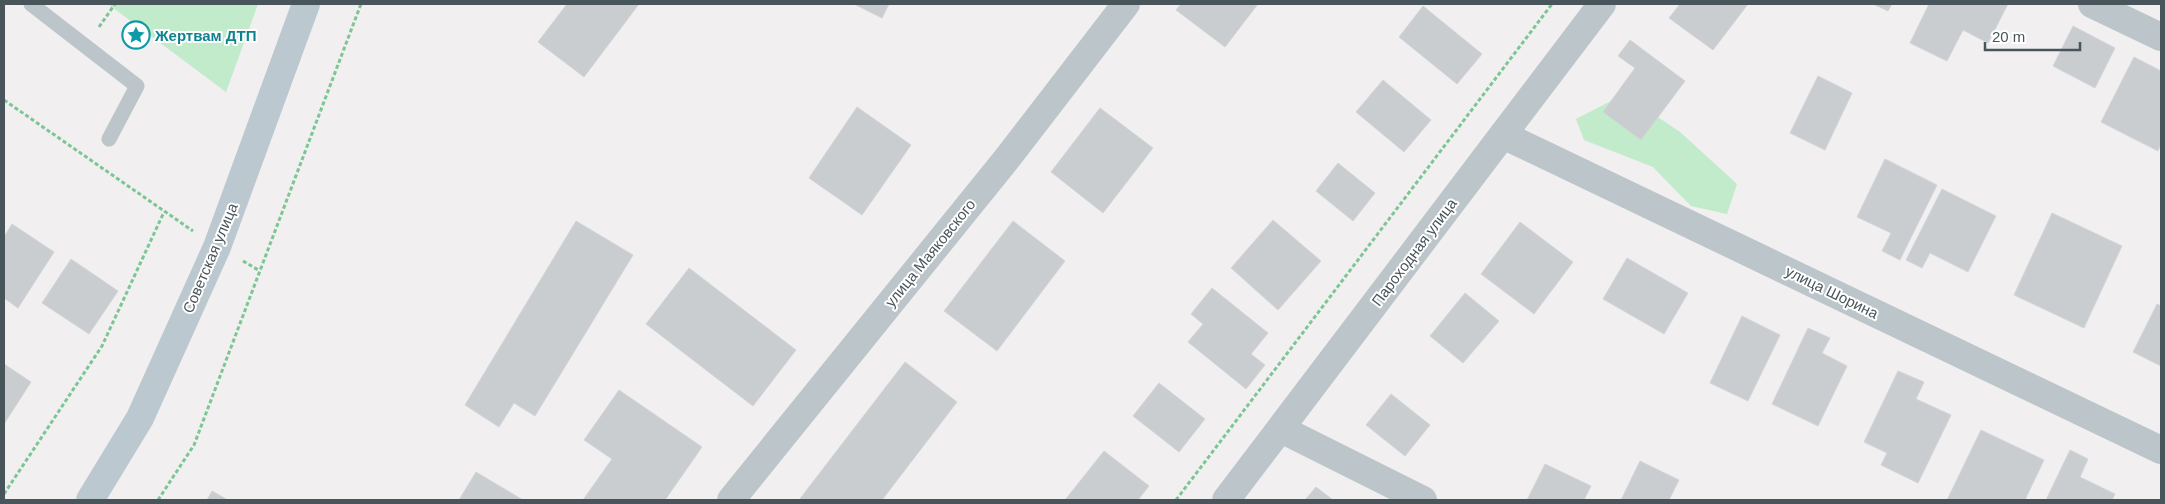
<svg xmlns="http://www.w3.org/2000/svg" width="2165" height="504" viewBox="0 0 2165 504" font-family="Arial,sans-serif">
	<rect width="100%" height="100%" fill="#f1efef"/>
	<g fill="#c1ebca">
		<path d="M108 4H258L226 92Z"/>
		<path d="M1611 101 1652 113 1680 132 1737 184 1727 214 1691 206 1653 167 1584 140 1576 119Z"/>
	</g>
	<g fill="#c9cdd0" stroke="#d3d6d9">
		<path d="M567 4H639L584 77 538 42Z"/>
		<path d="M854 4H889L882 18Z"/>
		<path d="M1181 4H1258L1225 47 1176 10Z"/>
		<path d="M1680 4H1748L1713 50 1669 18Z"/>
		<path d="M1873 4H1892L1888 11Z"/>
		<path d="M1929 4H2008L1988 43 1963 30 1947 61 1910 43Z"/>
		<path d="M1423 6 1482 54 1457 84 1399 37Z"/>
		<path d="M2073 26 2115 48 2095 88 2053 66Z"/>
		<path d="M1630 40 1685 81 1641 140 1603 112 1635 68 1618 56Z"/>
		<path d="M2134 57 2161 71V143L2158 151 2101 122Z"/>
		<path d="M1818 76 1852 93 1825 150 1790 133Z"/>
		<path d="M1383 80 1431 120 1404 152 1356 112Z"/>
		<path d="M857 107 911 145 862 215 809 178Z"/>
		<path d="M1100 108 1153 148 1103 213 1051 172Z"/>
		<path d="M1885 159 1937 185 1900 260 1882 251 1891 233 1857 217Z"/>
		<path d="M1338 163 1375 193 1353 221 1316 191Z"/>
		<path d="M1942 189 1996 216 1968 272 1930 253 1922 268 1906 260Z"/>
		<path d="M2052 213 2122 246 2084 328 2014 295Z"/>
		<path d="M1273 220 1321 261 1278 310 1231 268Z"/>
		<path d="M576 221 633 255 535 416 514 403 499 427 465 405Z"/>
		<path d="M1013 221 1065 261 997 351 944 311Z"/>
		<path d="M1520 222 1573 262 1534 314 1481 274Z"/>
		<path d="M12 224 54 252 18 308 4 298V237Z"/>
		<path d="M1627 258 1688 293 1664 334 1603 299Z"/>
		<path d="M71 259 118 291 89 334 42 303Z"/>
		<path d="M689 268 796 350 753 406 646 324Z"/>
		<path d="M1212 288 1268 333 1251 354 1265 365 1246 389 1188 342 1203 324 1191 314Z"/>
		<path d="M1465 293 1499 321 1463 363 1430 336Z"/>
		<path d="M2157 304 2161 306V366L2133 352Z"/>
		<path d="M1742 316 1780 335 1748 401 1710 383Z"/>
		<path d="M1808 328 1830 338 1822 353 1847 366 1818 426 1772 404Z"/>
		<path d="M905 362 957 402 882 500H799Z"/>
		<path d="M4 364 31 382 4 424Z"/>
		<path d="M1898 371 1924 382 1916 399 1951 415 1918 483 1881 465 1887 453 1864 442Z"/>
		<path d="M1159 383 1205 419 1179 452 1133 416Z"/>
		<path d="M619 390 702 447 665 500H583L612 459 584 440Z"/>
		<path d="M1391 394 1430 425 1405 456 1366 425Z"/>
		<path d="M1981 430 2044 460 2025 500H1947Z"/>
		<path d="M2070 450 2088 459 2080 477 2115 494 2112 500H2046Z"/>
		<path d="M1104 451 1149 486 1138 500H1065Z"/>
		<path d="M1640 461 1679 480 1669 500H1621Z"/>
		<path d="M1545 464 1591 486 1584 500H1527Z"/>
		<path d="M476 472 523 500H459Z"/>
		<path d="M1316 487 1333 500H1305Z"/>
		<path d="M212 491 228 500H207Z"/>
	</g>
	<g fill="none" stroke-linecap="round" stroke-linejoin="round">
		<g stroke="#7cc695" stroke-width="3" stroke-dasharray="4 2.5" stroke-linecap="butt">
			<path d="M99 27 115 4"/>
			<path d="M4 100 193 231"/>
			<path d="M243 261 260 271"/>
			<path d="M4 494 102 346 164 212"/>
			<path d="M158 500 194 445 361 4"/>
			<path d="M1176 500 1552 4"/>
		</g>
		<path stroke="#bbc5ca" stroke-width="15" d="M31 4 137 86 109 139"/>
		<g stroke="#bbc5ca" stroke-width="28">
			<path d="M2092 4 2161 37"/>
			<path d="M1503 135 2161 450"/>
			<path d="M1281 429 1423 500"/>
			<path d="M731 500 1009 156 1126 4"/>
			<path d="M1226 500 1602 4"/>
		</g>
		<path stroke="#bcc8cf" stroke-width="28" d="M90 500 140 418 217 247 306 4"/>
	</g>
	<defs>
		<g id="sight-ring" transform="scale(1.4375)"><circle r="9.5" fill="#fff" stroke="#0f9aa8" stroke-width="1.5"/><path d="M0-6L1.8-2.2L6-1.7L2.9 1.2L3.7 5.4L0 3.3L-3.7 5.4L-2.9 1.2L-6-1.7L-1.8-2.2Z" fill="#0f9aa8"/></g>
	</defs>
	<g fill-rule="evenodd">
		<use href="#sight-ring" x="136" y="35"/>
	</g>
	<g text-anchor="middle" dominant-baseline="central" stroke-width="4" stroke-linejoin="round" paint-order="stroke">
		<g font-size="15" font-weight="bold" fill="#0d838f" stroke="#fff" text-anchor="start">
			<text x="155" y="35">Жертвам ДТП</text>
		</g>
		<g font-size="15" fill="#48555a" stroke="#fff">
			<text transform="translate(1414 252) rotate(-53)">Пароходная улица</text>
			<text transform="translate(930 253) rotate(-51)">улица Маяковского</text>
			<text transform="translate(210 258) rotate(-67)">Советская улица</text>
			<text transform="translate(1832 292) rotate(26)">улица Шорина</text>
		</g>
	</g>
	<rect width="2165" height="504" fill="none" stroke="#48555a" stroke-width="10"/>
	<path d="M1985 42v8h95v-8" fill="none" stroke="#48555a" stroke-width="2.5"/>
	<text x="1992" y="42" font-size="15" fill="#48555a" stroke="#ffffff" stroke-width="4" paint-order="stroke">20 m</text>
</svg>
